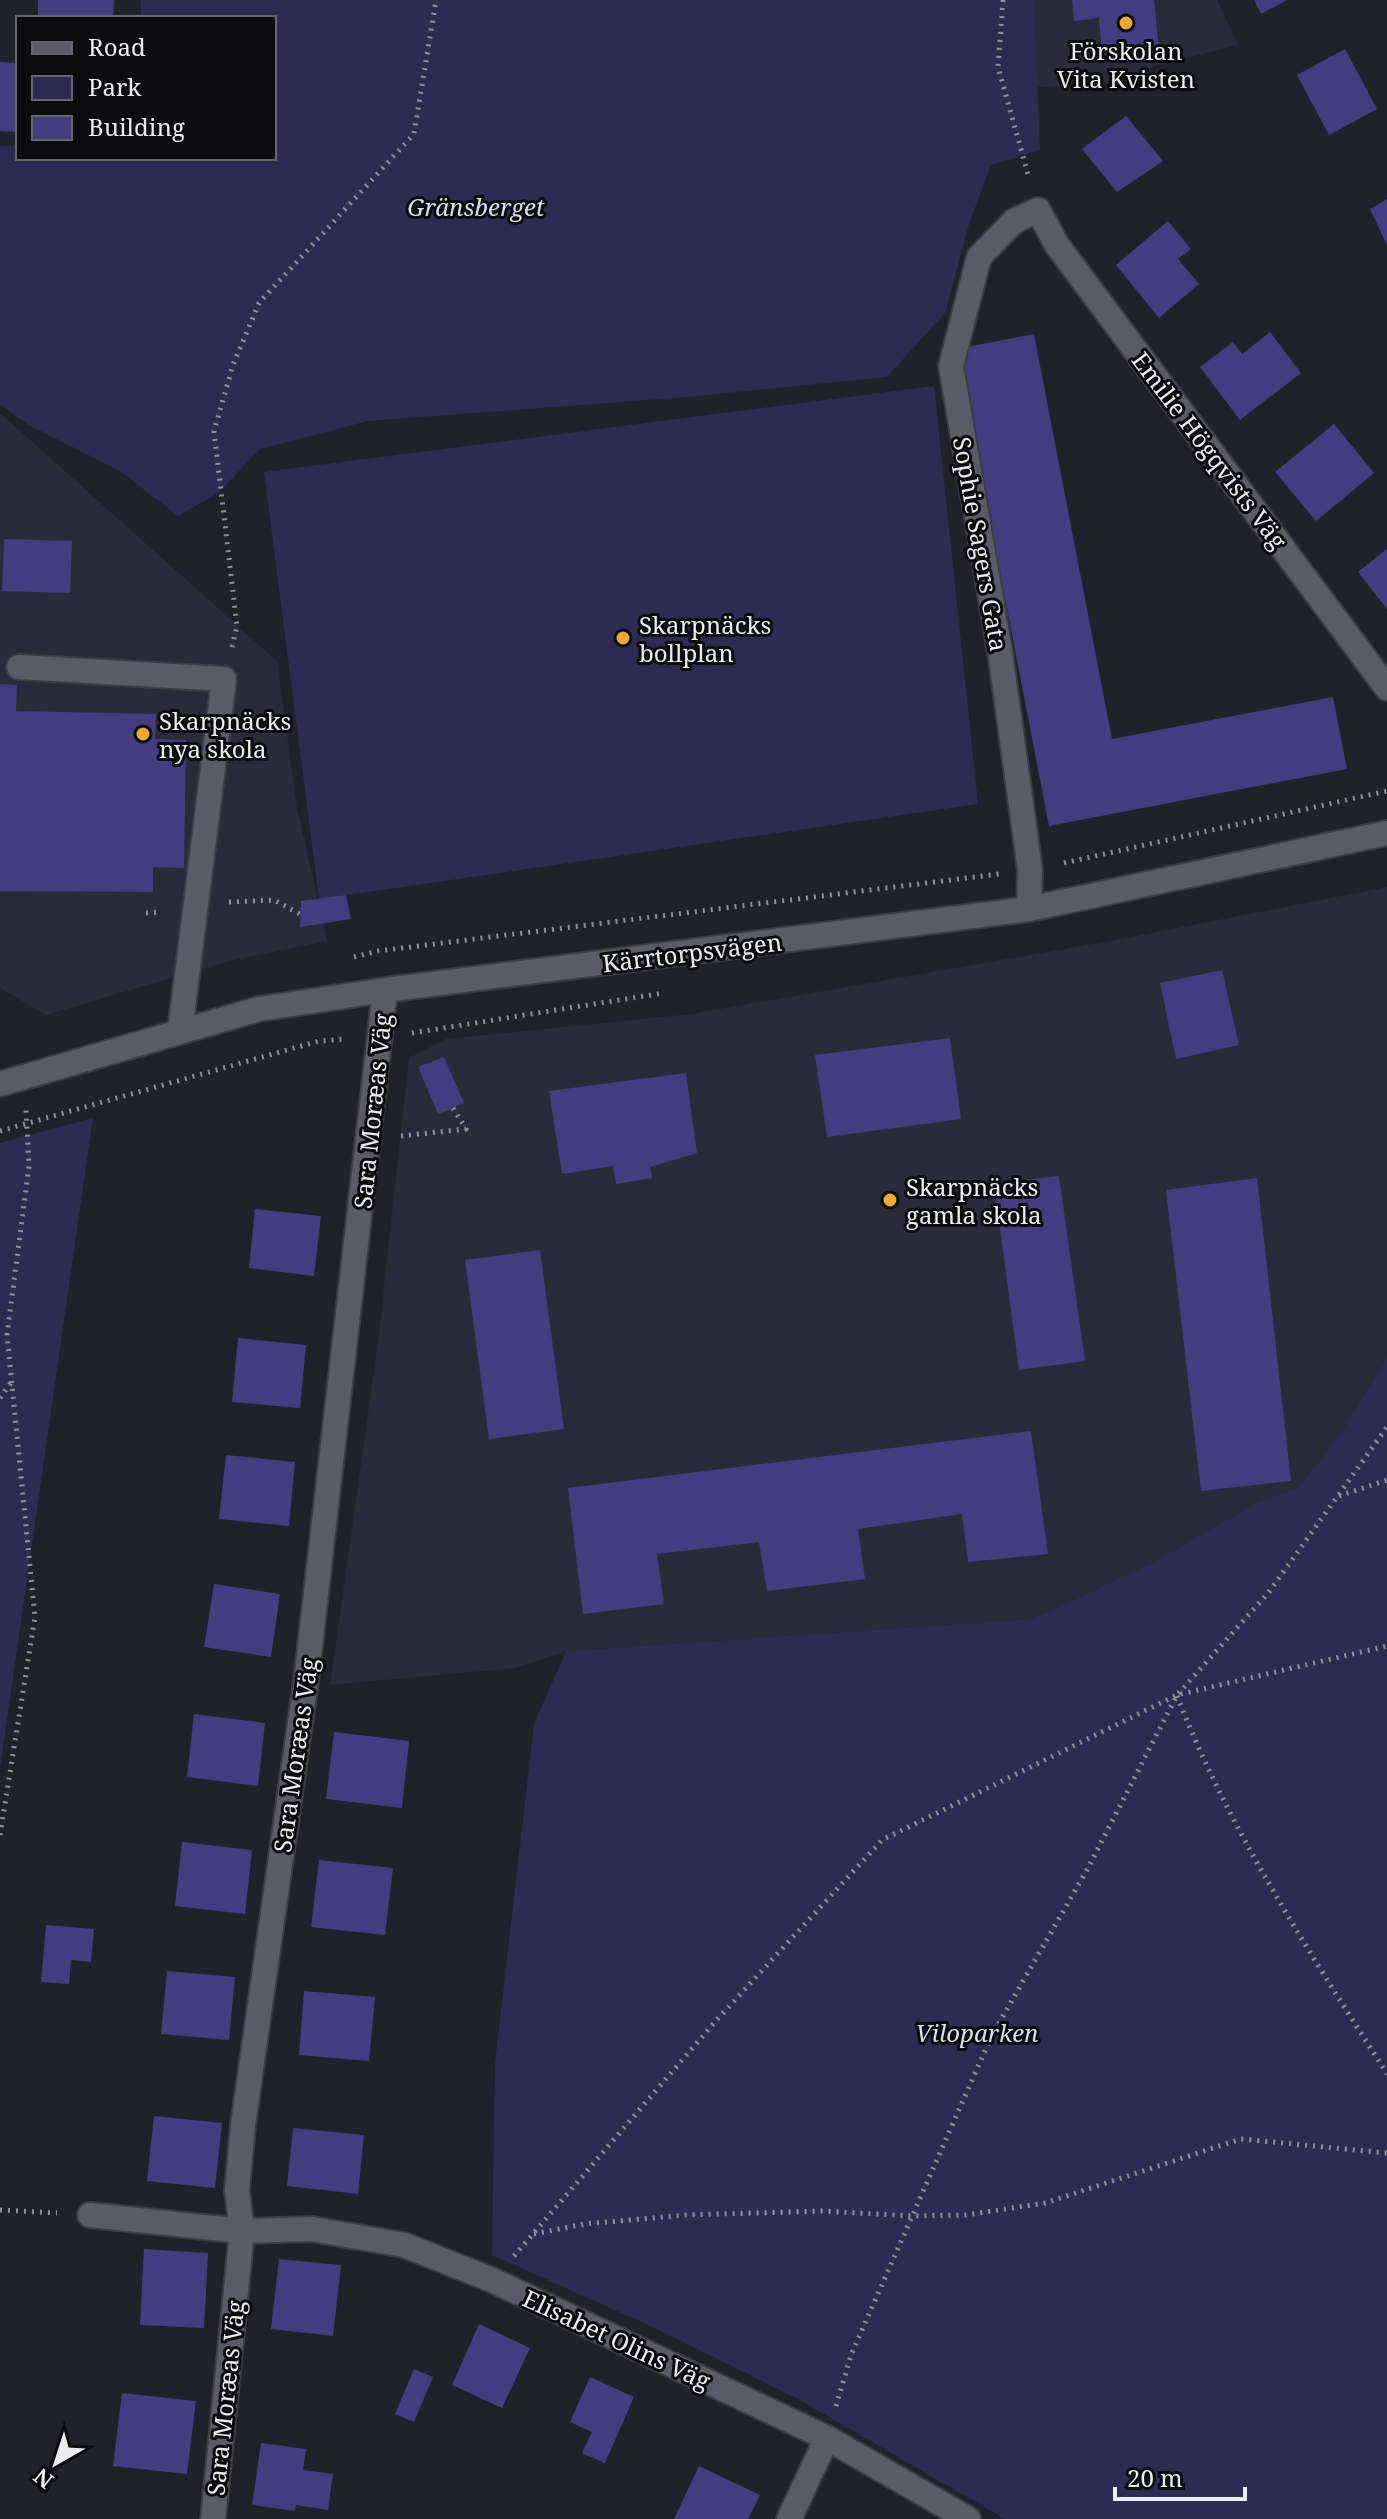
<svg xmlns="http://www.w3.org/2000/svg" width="1387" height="2519" viewBox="0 0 1387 2519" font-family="'Noto Serif',serif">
	<rect width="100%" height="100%" fill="#21212b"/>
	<g fill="#2a2a3a">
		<path d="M1024 0H1217L1238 45 1159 65 1094 86 1026 87Z"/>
		<path d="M0 413 277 661 297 807 327 941 229 961 46 1015 0 988Z"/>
		<path d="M1387 887V1357L1342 1431 1299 1487 1258 1502 1154 1562 1032 1619 566 1651 515 1668 330 1685 378 1342 409 1058 446 1039 691 1014 1116 940Z"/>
	</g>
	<g fill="#2e2b52">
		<path d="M141 0H1034L1040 150 991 165 969 224 945 313 887 377 687 397 368 421 260 449 218 493 178 516 120 471 27 424 0 404V146H18V158H274V18H141Z"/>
		<path d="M934 386 978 804 319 899 264 472Z"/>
		<path d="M93 1118 0 1768V1143Z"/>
		<path d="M1387 1357V2519H1005L800 2400 653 2327 492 2255 495 2063 534 1724 566 1651 1032 1619 1154 1562 1258 1502 1299 1487 1342 1431Z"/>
	</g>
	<g fill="#443c7f">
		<path d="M38 0H114L113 18H38Z"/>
		<path d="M1072 0H1154L1159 50 1102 55 1099 18 1074 21Z"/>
		<path d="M1254 0H1287L1261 14Z"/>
		<path d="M1345 49 1377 109 1329 135 1297 75Z"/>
		<path d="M0 62 18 63V132L0 131Z"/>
		<path d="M1126 116 1163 161 1117 192 1082 149Z"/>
		<path d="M1387 199V245L1370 209Z"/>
		<path d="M1168 221 1191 249 1178 259 1199 284 1159 318 1116 265Z"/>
		<path d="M1270 332 1301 373 1240 420 1200 367 1233 342 1242 354Z"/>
		<path d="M1034 334 1112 739 1333 697 1347 769 1049 826 957 349Z"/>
		<path d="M1334 424 1374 473 1316 521 1275 472Z"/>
		<path d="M4 539 72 541 70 593 2 591Z"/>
		<path d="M1387 549V609L1358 572Z"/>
		<path d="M0 684 17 685 16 711 156 714 155 739 186 740 184 868 153 867V892L0 891Z"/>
		<path d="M346 895 351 919 300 927 301 901Z"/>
		<path d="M1222 970 1239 1045 1176 1059 1160 983Z"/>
		<path d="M950 1038 961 1119 827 1137 815 1055Z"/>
		<path d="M444 1057 464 1103 438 1114 418 1067Z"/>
		<path d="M686 1073 697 1153 650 1167 652 1178 616 1184 613 1166 562 1174 549 1091Z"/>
		<path d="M1059 1176 1085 1361 1019 1370 994 1184Z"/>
		<path d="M1257 1178 1291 1481 1201 1491 1166 1190Z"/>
		<path d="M255 1209 321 1216 314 1276 249 1268Z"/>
		<path d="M540 1250 564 1429 489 1439 465 1260Z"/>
		<path d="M238 1338 306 1345 300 1408 232 1402Z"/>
		<path d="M1031 1431 1048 1554 968 1562 962 1514 858 1529 865 1579 767 1591 759 1542 657 1554 664 1604 583 1614 568 1488Z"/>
		<path d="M226 1455 295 1462 289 1526 219 1519Z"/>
		<path d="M214 1584 280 1594 271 1657 204 1647Z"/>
		<path d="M194 1714 265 1723 258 1786 187 1777Z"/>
		<path d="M334 1732 409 1741 402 1808 326 1799Z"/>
		<path d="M182 1842 252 1850 245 1914 175 1906Z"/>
		<path d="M319 1860 393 1868 385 1935 311 1927Z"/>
		<path d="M46 1925 94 1929 91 1962 71 1960 69 1984 41 1982Z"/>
		<path d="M167 1971 235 1977 229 2040 161 2034Z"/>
		<path d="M304 1991 375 1997 369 2061 299 2055Z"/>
		<path d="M154 2116 222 2123 215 2188 147 2181Z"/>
		<path d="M293 2128 364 2135 358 2194 287 2186Z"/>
		<path d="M144 2249 208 2253 204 2328 140 2325Z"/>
		<path d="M279 2259 341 2265 333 2336 271 2329Z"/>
		<path d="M479 2324 530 2348 502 2408 452 2385Z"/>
		<path d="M414 2369 433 2377 414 2422 395 2414Z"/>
		<path d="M590 2377 634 2397 605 2463 582 2453 592 2432 570 2422Z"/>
		<path d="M122 2393 196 2401 187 2474 113 2466Z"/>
		<path d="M261 2443 306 2449 303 2470 333 2474 328 2510 296 2505 295 2511 252 2505Z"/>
		<path d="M699 2466 760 2495 748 2519H674Z"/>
	</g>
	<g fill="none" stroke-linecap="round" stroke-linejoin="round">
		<g stroke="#3c3c44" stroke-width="28">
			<g id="minor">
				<path d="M19 667 224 679 180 1031"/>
				<path d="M1029 909 1030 870 1000 652 951 366 979 257 1014 221 1038 210 1057 245 1387 688"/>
				<path d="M0 1084 259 1009 385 990 1029 909 1387 833"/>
				<path d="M90 2215 242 2231 312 2229 404 2245 492 2280 827 2438 968 2519"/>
				<path d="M213 2519 242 2231 237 2190 243 2125 306 1681 385 990"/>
				<path d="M789 2519 827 2438"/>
			</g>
		</g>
		<g stroke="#909098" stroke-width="5" stroke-dasharray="2 6" stroke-linecap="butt">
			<path d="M1003 0 998 67 1029 178"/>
			<path d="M232 647 237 626 214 431 233 365 259 303 414 134 436 0"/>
			<path d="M1064 863 1387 791"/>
			<path d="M229 902 274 900 300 914"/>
			<path d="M146 913 160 912"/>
			<path d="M354 957 378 951 999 874"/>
			<path d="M412 1033 663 993"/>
			<path d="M0 1131 319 1041 346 1039"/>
			<path d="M401 1136 466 1129 453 1108"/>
			<path d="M0 1398 13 1380"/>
			<path d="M1339 1496 1387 1480"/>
			<path d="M1177 1696C1229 1830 1310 1953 1387 2074"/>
			<path d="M0 1835 35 1617 7 1335 29 1166 26 1110"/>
			<path d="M0 2210 57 2213"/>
			<path d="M534 2234 584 2224 686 2215 822 2211 911 2216 966 2215 1045 2203 1241 2139 1387 2153"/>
			<path d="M514 2256 713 2024 882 1840 1177 1695 1387 1646"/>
			<path d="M836 2406 851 2355 991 2037 1088 1868 1177 1695 1269 1592 1387 1427"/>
		</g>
		<use href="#minor" stroke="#5b5b68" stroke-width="24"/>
	</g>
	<g fill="#eca93a" stroke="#0b0b10" stroke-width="3">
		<circle cx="1126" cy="23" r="8"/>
		<circle cx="623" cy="638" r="8"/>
		<circle cx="143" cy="734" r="8"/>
		<circle cx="890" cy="1200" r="8"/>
	</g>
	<g text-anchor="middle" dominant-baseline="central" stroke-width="6" stroke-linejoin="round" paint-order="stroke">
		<g font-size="24" fill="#ebebf2" stroke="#0b0b10" text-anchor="start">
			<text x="1126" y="50" text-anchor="middle">Förskolan<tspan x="1126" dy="28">Vita Kvisten</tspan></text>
			<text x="639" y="624">Skarpnäcks<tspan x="639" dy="28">bollplan</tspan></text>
			<text x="159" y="720">Skarpnäcks<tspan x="159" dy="28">nya skola</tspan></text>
			<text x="906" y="1186">Skarpnäcks<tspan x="906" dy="28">gamla skola</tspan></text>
		</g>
		<g font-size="24" font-style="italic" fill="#dcdcf1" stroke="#0b0b10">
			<text x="476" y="206">Gränsberget</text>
			<text x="977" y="2032">Viloparken</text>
		</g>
		<g font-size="24" fill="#ebebf2" stroke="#0b0b10">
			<text transform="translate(1210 450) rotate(53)">Emilie Högqvists Väg</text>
			<text transform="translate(981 544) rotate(80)">Sophie Sagers Gata</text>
			<text transform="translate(692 952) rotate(-7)">Kärrtorpsvägen</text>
			<text transform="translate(372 1111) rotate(-84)">Sara Moræas Väg</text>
			<text transform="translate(295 1755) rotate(-82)">Sara Moræas Väg</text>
			<text transform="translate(617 2339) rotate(25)">Elisabet Olins Väg</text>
			<text transform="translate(225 2398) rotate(-84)">Sara Moræas Väg</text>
		</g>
	</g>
	<rect x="16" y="16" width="260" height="144" fill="#0b0b10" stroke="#65656a" stroke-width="2"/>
	<rect x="32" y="42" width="40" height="12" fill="#5b5b68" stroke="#65656a" stroke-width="2"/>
	<text x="88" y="56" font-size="24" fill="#ebebf2">Road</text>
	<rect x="32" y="76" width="40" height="24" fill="#2e2b52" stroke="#65656a" stroke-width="2"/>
	<text x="88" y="96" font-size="24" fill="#ebebf2">Park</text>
	<rect x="32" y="116" width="40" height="24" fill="#443c7f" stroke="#65656a" stroke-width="2"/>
	<text x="88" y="136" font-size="24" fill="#ebebf2">Building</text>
	<g transform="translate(56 2463) rotate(219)" stroke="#0b0b10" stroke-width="6" paint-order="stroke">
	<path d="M0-6L14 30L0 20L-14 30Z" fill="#ebebf2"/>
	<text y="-12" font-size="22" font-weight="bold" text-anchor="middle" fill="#ebebf2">N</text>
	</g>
	<path d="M1115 2487v12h130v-12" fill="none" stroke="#ebebf2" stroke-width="4"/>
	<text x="1127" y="2487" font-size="24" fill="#ebebf2" stroke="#0b0b10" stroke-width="6" paint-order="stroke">20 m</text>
</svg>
